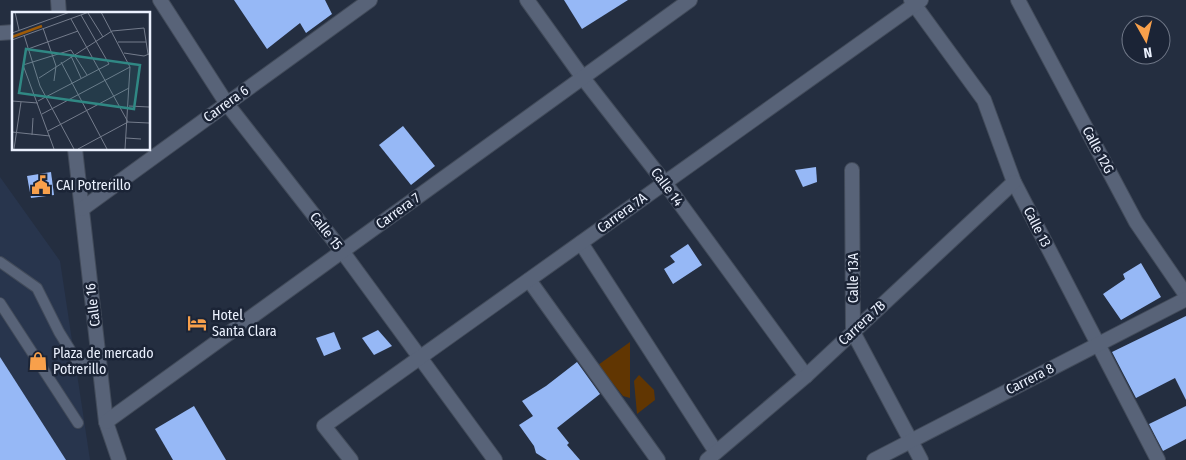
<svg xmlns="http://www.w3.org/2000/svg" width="1186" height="460" viewBox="0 0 1186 460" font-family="'Fira Sans Condensed',sans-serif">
	<rect width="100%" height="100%" fill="#242e40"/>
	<path fill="#28354d" d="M0 177 60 261 90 460H0Z"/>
	<g fill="#613602">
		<path d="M630 342V398L623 396 598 365Z"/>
		<path d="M639 375 654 390 655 400 637 414 634 381Z"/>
	</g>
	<g fill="#96b8f6">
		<path d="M234 0H325L332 14 306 33 300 23 267 49Z"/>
		<path d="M564 0H628L582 29Z"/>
		<path d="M403 126 435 166 411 185 379 145Z"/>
		<path d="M816 167 817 182 803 187 795 170Z"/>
		<path d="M51 172 54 195 31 198 27 176Z"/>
		<path d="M688 244 702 265 673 284 664 269 675 262 670 256Z"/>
		<path d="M1141 263 1161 297 1121 320 1103 294 1125 279 1123 274Z"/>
		<path d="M1186 316V400L1175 378 1136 398 1112 352Z"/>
		<path d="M378 330 392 346 374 355 362 338Z"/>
		<path d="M334 332 341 349 324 356 316 338Z"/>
		<path d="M0 357 66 460H0Z"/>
		<path d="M577 362 600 394 557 428 569 443 567 445 580 460H547L536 453 534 446 519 425 533 416 522 401 546 386Z"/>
		<path d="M194 406 226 460H173L155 429Z"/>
		<path d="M1186 406V439L1163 451 1149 424Z"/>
	</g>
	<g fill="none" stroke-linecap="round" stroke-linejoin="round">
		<g stroke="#424b5a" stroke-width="12">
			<g id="service">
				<path d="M0 262 37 288 59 332 77 361 99 366"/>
				<path d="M0 303 78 423"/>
			</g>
		</g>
		<g stroke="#424b5a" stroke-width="16">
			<g id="minor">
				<path d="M58 0 59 14"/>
				<path d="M160 0 227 104 342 251 495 460"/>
				<path d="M527 0 583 78 665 183 806 376"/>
				<path d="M911 0 984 100 1014 182 1158 460"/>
				<path d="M1018 0 1136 222 1186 295"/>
				<path d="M0 33 14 32"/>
				<path d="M75 149 106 422 119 460"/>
				<path d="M852 170 853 332 921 460"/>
				<path d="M82 209 370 0"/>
				<path d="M581 243 716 452"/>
				<path d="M529 280 658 460"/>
				<path d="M106 422 690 0"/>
				<path d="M351 460 324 426 921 0"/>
				<path d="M707 460 806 376 1014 182"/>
				<path d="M874 460 1186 299"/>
			</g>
		</g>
		<use href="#service" stroke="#586378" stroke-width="10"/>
		<use href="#minor" stroke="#586378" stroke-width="14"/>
	</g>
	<defs>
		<g id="civic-bare" transform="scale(1.5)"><path d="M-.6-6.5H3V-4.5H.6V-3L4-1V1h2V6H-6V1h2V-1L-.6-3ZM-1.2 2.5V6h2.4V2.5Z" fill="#f8a04b" stroke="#1b2436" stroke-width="2.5" paint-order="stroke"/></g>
		<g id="hotel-bare" transform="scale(1.5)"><path d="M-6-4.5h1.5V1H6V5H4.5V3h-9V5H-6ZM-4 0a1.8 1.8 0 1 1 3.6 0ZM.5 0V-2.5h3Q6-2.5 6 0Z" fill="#f8a04b" stroke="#1b2436" stroke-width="2.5" paint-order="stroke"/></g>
		<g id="shop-bare" transform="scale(1.5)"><path d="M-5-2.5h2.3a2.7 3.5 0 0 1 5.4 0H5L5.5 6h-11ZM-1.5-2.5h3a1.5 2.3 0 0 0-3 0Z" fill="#f8a04b" stroke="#1b2436" stroke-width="2.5" paint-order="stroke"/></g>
	</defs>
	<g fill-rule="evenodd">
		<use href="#civic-bare" x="41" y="185"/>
		<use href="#hotel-bare" x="197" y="323"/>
		<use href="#shop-bare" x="38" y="361"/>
	</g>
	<g text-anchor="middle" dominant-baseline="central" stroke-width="5" stroke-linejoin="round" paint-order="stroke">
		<g font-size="14" fill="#ebf1fe" stroke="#1b2436">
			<text transform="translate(226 104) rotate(-36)">Carrera 6</text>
			<text transform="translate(1098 150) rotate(62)">Calle 12G</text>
			<text transform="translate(667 187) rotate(53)">Calle 14</text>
			<text transform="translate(398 211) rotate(-36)">Carrera 7</text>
			<text transform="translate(622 213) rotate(-36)">Carrera 7A</text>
			<text transform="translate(1037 227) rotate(63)">Calle 13</text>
			<text transform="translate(326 231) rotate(52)">Calle 15</text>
			<text transform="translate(853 278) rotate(-90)">Calle 13A</text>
			<text transform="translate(93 305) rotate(-97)">Calle 16</text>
			<text transform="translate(862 323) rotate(-43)">Carrera 7B</text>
			<text transform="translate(1030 379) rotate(-27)">Carrera 8</text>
		</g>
		<g font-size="14" fill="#ebf1fe" stroke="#1b2436" text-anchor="start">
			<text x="56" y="185">CAI Potrerillo</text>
			<text x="212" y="315">Hotel<tspan x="212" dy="16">Santa Clara</tspan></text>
			<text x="53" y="353">Plaza de mercado<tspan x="53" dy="16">Potrerillo</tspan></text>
		</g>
	</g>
	<g transform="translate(12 12)">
		<rect width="138" height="138" fill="#242e40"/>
		<path fill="none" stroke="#9e5b08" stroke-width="2.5" d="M0 25 30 14"/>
		<path fill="none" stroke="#747c8c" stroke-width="1" d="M3 0 7 18M89 0 118 55 113 137M76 1 91 25M59 7 116 110M31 16 44 54 42 69M0 21 58 0M12 23 28 74 62 137M0 28 77 0M106 30H134M16 37 66 19M112 41 132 44 137 42M59 44 69 66M49 50 95 137M11 53 42 137M11 53 59 38 75 63M27 66 100 19 132 16 136 42M0 89 26 91M26 89 97 52 69 3M117 94 137 95M30 102 118 55M36 119 117 76M0 120 38 124M20 123 21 106M114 126 129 127M2 137 9 90M66 137 116 110 137 111"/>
		<path fill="#308884" fill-opacity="0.15" stroke="#308884" stroke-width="2.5" d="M14 37 128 53 122 97 7 81Z"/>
		<rect width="138" height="138" fill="none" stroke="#ebf1fe" stroke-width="2.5"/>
	</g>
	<g transform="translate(1146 40) rotate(172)"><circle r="24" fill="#1b2436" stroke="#6e7686"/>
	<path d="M0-4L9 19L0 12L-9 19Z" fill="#f8a04b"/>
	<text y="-8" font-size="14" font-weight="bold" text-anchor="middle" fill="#ebf1fe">N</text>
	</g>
</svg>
